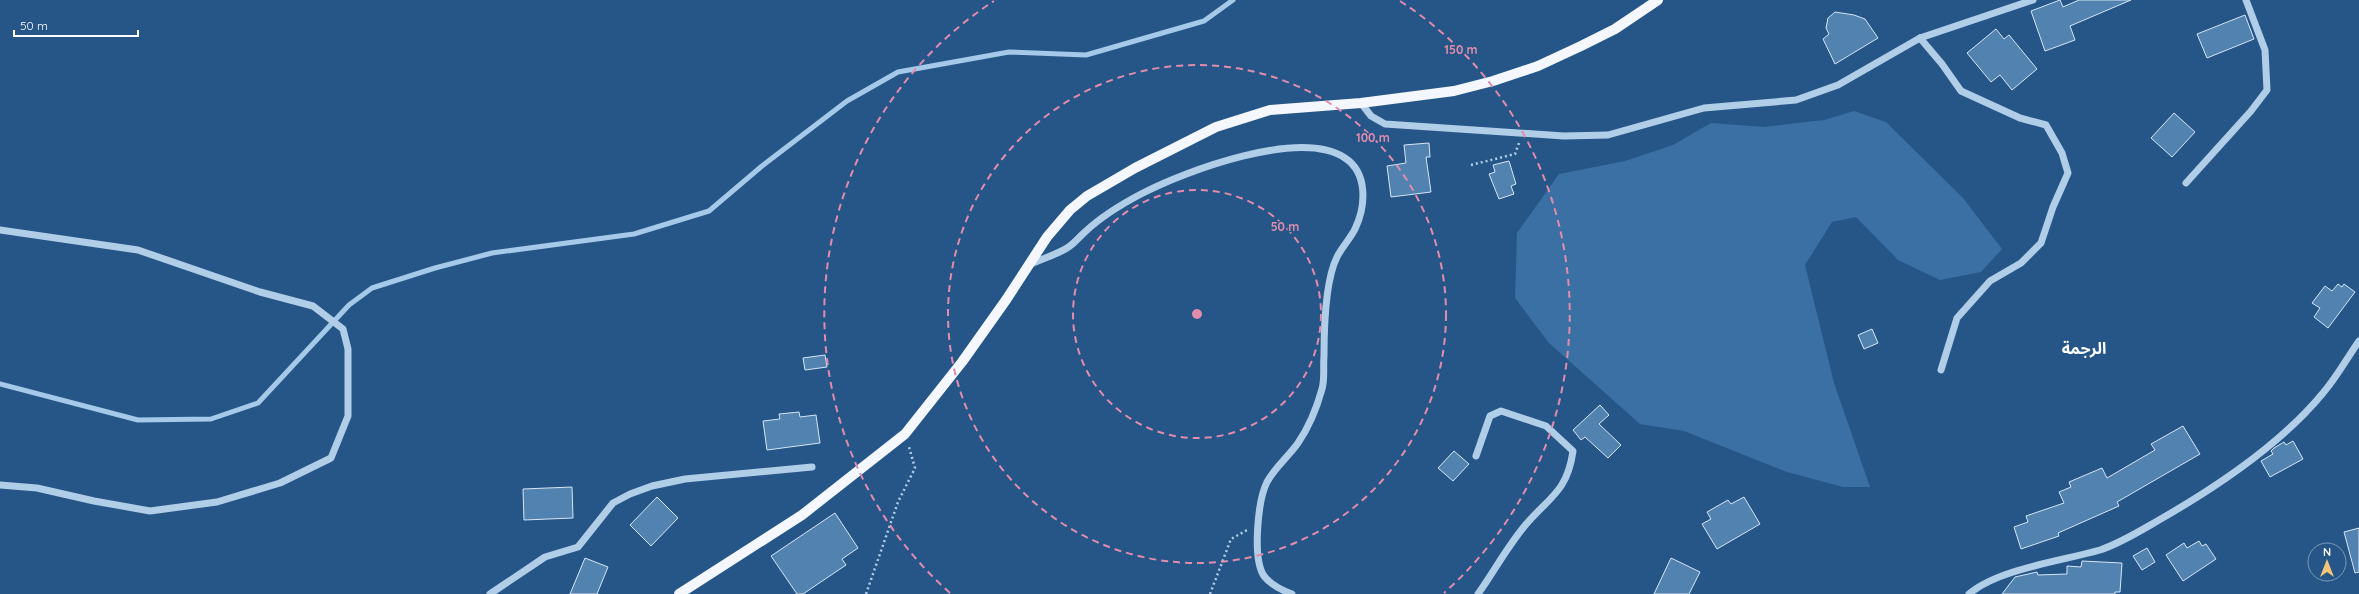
<svg xmlns="http://www.w3.org/2000/svg" width="2359" height="594" viewBox="0 0 2359 594" font-family="Quicksand,'Noto Sans Arabic',sans-serif">
	<rect width="100%" height="100%" fill="#265687"/>
	<path fill="#3a70a3" d="M1854 111 1886 122 1963 198 2002 249 1981 272 1940 280 1898 260 1856 217 1832 222 1805 265 1834 383 1870 487H1843L1787 472 1684 431 1640 424 1549 343 1515 298 1517 233 1559 174 1625 161 1673 145 1711 123 1764 127 1824 120Z"/>
	<g fill="none" stroke-linecap="round" stroke-linejoin="round">
		<path stroke="#a5c9e9" stroke-width="5" d="M0 384 138 420 211 419 258 403 349 305 372 288 435 268 492 253 634 234 709 211 762 166 847 101 898 72 1009 52 1086 55 1204 21 1233 0"/>
	</g>
	<g fill="#5282b0" stroke="#d5e6f7">
		<path d="M2060 0 2063 7 2079 0H2131L2070 26 2075 40 2045 51 2031 11Z"/>
		<path d="M1835 12 1854 15 1865 19 1878 38 1835 64 1823 39 1829 34 1826 28 1828 18Z"/>
		<path d="M2245 15 2254 39 2207 58 2197 34Z"/>
		<path d="M1996 29 2004 39 2009 35 2037 69 2012 90 2000 75 1991 82 1967 53Z"/>
		<path d="M2174 113 2195 132 2172 157 2151 138Z"/>
		<path d="M1429 143 1430 157H1426L1431 192 1391 197 1387 166 1406 163 1404 145Z"/>
		<path d="M1509 161 1516 184 1511 186 1514 194 1499 199 1489 174 1495 172 1493 165Z"/>
		<path d="M2338 284 2342 287 2344 284 2355 292 2328 328 2314 317 2320 308 2312 303 2325 286 2332 291Z"/>
		<path d="M1872 329 1878 343 1864 349 1858 335Z"/>
		<path d="M825 355 827 367 805 370 803 358Z"/>
		<path d="M1600 405 1609 415 1599 424 1621 445 1608 458 1585 437 1581 440 1573 430Z"/>
		<path d="M799 412 800 417 816 415 820 443 767 450 763 421 780 419 779 414Z"/>
		<path d="M2183 426 2200 454 2117 502 2119 506 2058 533 2059 536 2021 549 2014 527 2028 522 2026 516 2064 503 2059 492 2071 487 2069 482 2102 468 2107 478 2155 450 2151 444Z"/>
		<path d="M2293 441 2303 459 2270 477 2261 461 2273 454 2271 451 2274 448 2284 442 2286 445Z"/>
		<path d="M1454 451 1469 464 1453 481 1438 468Z"/>
		<path d="M572 487 573 518 524 520 523 489Z"/>
		<path d="M657 497 678 518 651 546 630 525Z"/>
		<path d="M1744 497 1760 524 1717 549 1702 524 1711 519 1707 512 1728 500 1731 504Z"/>
		<path d="M835 513 858 548 842 559 846 565 803 594H797L771 556Z"/>
		<path d="M2359 528V572L2355 573 2344 532Z"/>
		<path d="M2199 541 2202 546 2206 544 2216 559 2183 581 2166 555 2184 543 2187 548Z"/>
		<path d="M2147 548 2155 562 2142 570 2133 556Z"/>
		<path d="M585 558 608 567 597 594H570Z"/>
		<path d="M1671 558 1700 572 1689 594H1654Z"/>
		<path d="M2082 561 2122 563 2120 592H2115V594H2002L2015 577 2037 572 2038 575 2067 574V566L2081 567Z"/>
	</g>
	<g fill="none" stroke-linecap="round" stroke-linejoin="round">
		<g stroke="#b1cee8" stroke-width="2.5" stroke-dasharray="2 3" stroke-linecap="butt">
			<path d="M1471 165 1515 154 1519 143"/>
			<path d="M866 594 898 502 915 468 909 447"/>
			<path d="M1210 594 1231 539 1247 530"/>
		</g>
		<g stroke="#b1cee8" stroke-width="7">
			<path d="M1920 38 1942 64 1961 91 2020 118 2046 125 2062 153 2068 173 2053 207 2041 243 2021 263 1990 281 1957 318 1941 370"/>
			<path d="M1361 103 1371 116 1385 124 1564 136 1608 135 1704 108 1796 100 1838 85 1920 38 2033 0"/>
			<path d="M2186 183 2251 111 2267 90 2265 50 2246 0"/>
			<path d="M0 230 138 250 260 292 313 306 343 329 348 349V416L331 458 280 483 217 502 150 511 94 501 37 488 0 485"/>
			<path d="M1029 265C1041 259 1056 255 1067 248 1074 244 1080 236 1086 231 1102 216 1122 204 1141 194 1185 171 1300 128 1345 158 1368 173 1366 206 1355 229 1350 239 1342 247 1337 257 1325 281 1324 329 1324 356 1323 367 1325 379 1322 389 1317 407 1309 427 1298 443 1289 456 1275 467 1267 482 1258 500 1252 558 1264 576 1271 585 1281 590 1292 594"/>
			<path d="M1476 456 1490 416 1501 411 1546 426 1573 451C1567 494 1547 498 1523 528 1506 549 1493 573 1478 594"/>
			<path d="M490 594 545 557 578 547 613 503 630 494 652 486 685 479 812 467"/>
			<path d="M1969 594C1998 569 2062 561 2100 550 2121 543 2140 531 2159 520 2215 488 2282 443 2323 393 2337 377 2347 358 2359 341"/>
		</g>
		<path stroke="#f4f8fe" stroke-width="10" d="M679 594 802 515 905 434 962 362 1006 300 1047 237 1070 210 1087 196 1135 168 1216 127 1270 110 1361 103 1454 91 1493 81 1538 66 1581 46 1615 29 1658 0"/>
	</g>
	<g fill="none" stroke="#e08cad" stroke-width="2" stroke-dasharray="7 5">
		<circle cx="1197" cy="314" r="124"/>
		<circle cx="1197" cy="314" r="249"/>
		<path d="M950 593A373 373 0 0 1 994 1M1400 1A373 373 0 0 1 1444 593"/>
	</g>
	<g text-anchor="middle" dominant-baseline="central" stroke-width="3" stroke-linejoin="round" paint-order="stroke">
		<g font-size="16" font-weight="bold" fill="#fff" stroke="#265687">
			<text x="2084" y="348">الرجمة</text>
		</g>
	</g>
	<circle cx="1197" cy="314" r="6" fill="#e08cad" stroke="#265687" stroke-width="2"/>
	<g font-size="12" text-anchor="middle" font-weight="bold" fill="#e08cad" stroke="#265687" stroke-width="3" stroke-linejoin="round" paint-order="stroke">
		<text x="1461" y="54">150 m</text>
		<text x="1373" y="142">100 m</text>
		<text x="1285" y="231">50 m</text>
	</g>
	<g transform="translate(2327 562)"><circle r="19" fill="#265687" stroke="#7d9ab7"/>
	<path d="M0-3L7 15L0 10L-7 15Z" fill="#f2c676"/>
	<text y="-6" font-size="11" font-weight="bold" text-anchor="middle" fill="#ffffff">N</text>
	</g>
	<path d="M14 30v6h124v-6" fill="none" stroke="#ffffff" stroke-width="2"/>
	<text x="20" y="30" font-size="12" fill="#ffffff" stroke="#265687" stroke-width="3" paint-order="stroke">50 m</text>
</svg>
